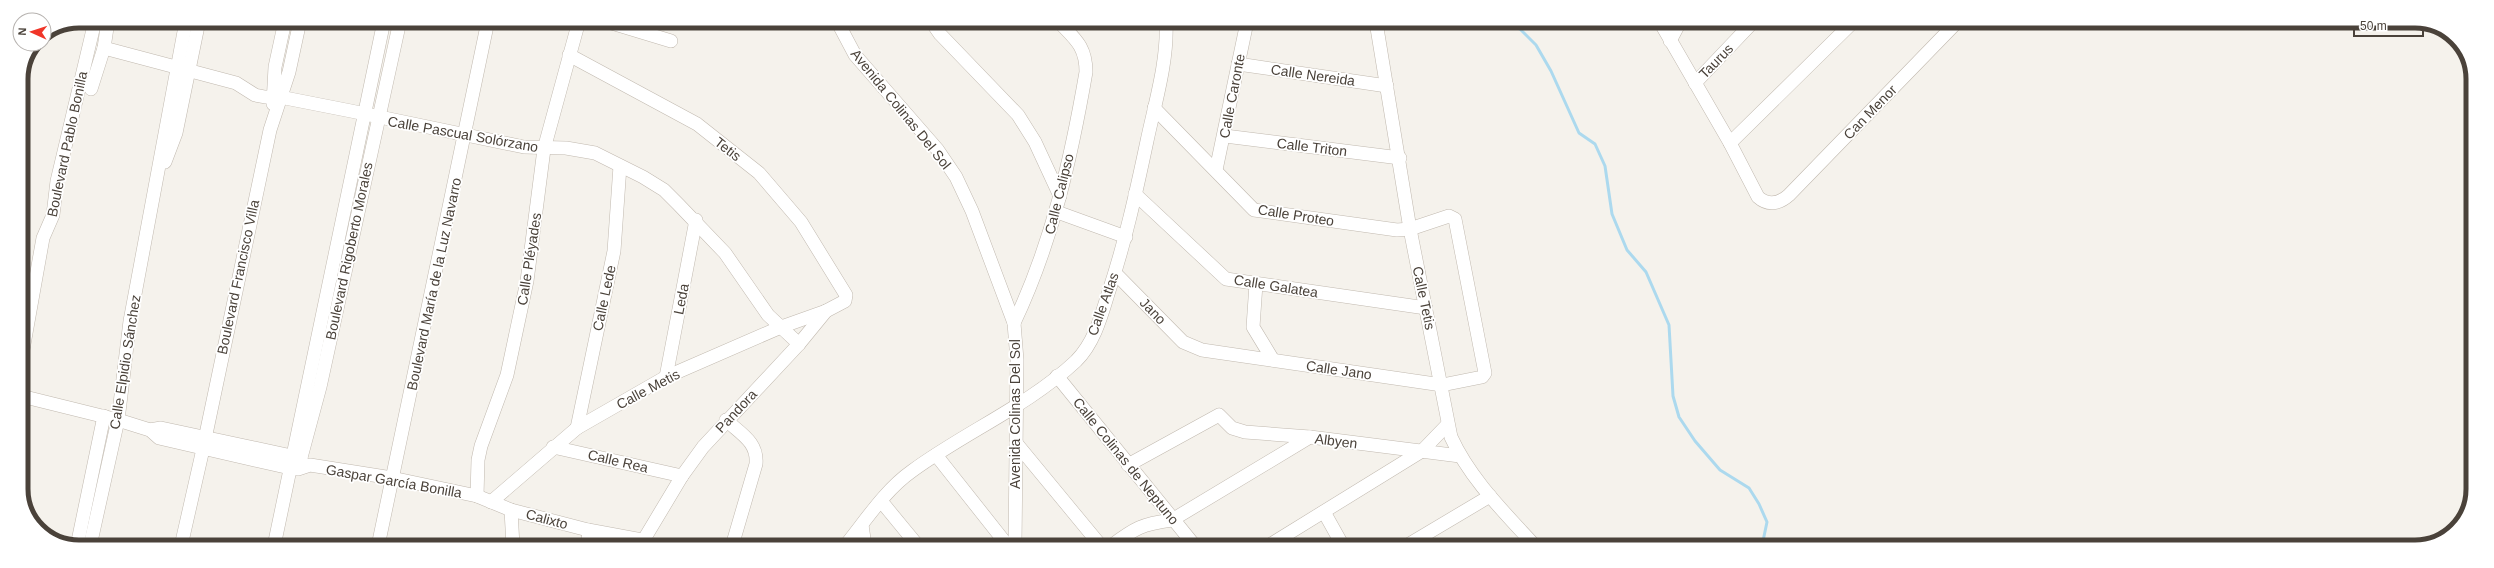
<svg xmlns="http://www.w3.org/2000/svg" width="2494" height="568" viewBox="0 0 2494 568" font-family="Arial,sans-serif">
	<rect width="100%" height="100%" fill="#f5f2ec"/>
	<g fill="none" stroke-linecap="round" stroke-linejoin="round">
		<path stroke="#acd9ee" stroke-width="3" d="M1508 22 1510 25 1520 29 1536 45 1551 71 1579 133 1595 144 1605 166 1612 214 1627 250 1646 272 1669 325 1673 396 1679 417 1695 441 1720 470 1749 488 1759 504 1767 522 1763 541 1764 547"/>
		<g stroke="#c1b9af" stroke-width="14">
			<g id="minor">
				<path d="M605 21 671 41"/>
				<path d="M837 21 855 55 937 149 956 177 972 211 1014 323 1017 360 1015 546"/>
				<path d="M931 21 940 34 1018 115 1035 142 1060 196"/>
				<path d="M1376 22 1410 229 1451 437C1470 479 1505 513 1536 547"/>
				<path d="M1660 22 1730 143 1758 197C1768 206 1779 204 1789 195L1957 22"/>
				<path d="M1670 41 1680 22"/>
				<path d="M104 48 236 83 255 95 265 97H280L351 111 524 147 566 148 595 153 643 177 664 190 678 204 725 253 768 315 799 344"/>
				<path d="M569 55 697 124 759 173 801 222 846 295 845 301 826 311 799 344 703 447 682 476 640 546"/>
				<path d="M1238 64 1387 86"/>
				<path d="M1695 83 1753 22"/>
				<path d="M91 89 104 48 108 21"/>
				<path d="M273 104 275 67 285 21"/>
				<path d="M1225 136 1400 158"/>
				<path d="M1730 143 1853 22"/>
				<path d="M165 162 176 133 199 21"/>
				<path d="M1216 170 1247 22"/>
				<path d="M1135 194 1226 279 1426 308"/>
				<path d="M1057 212 1126 237"/>
				<path d="M1115 273 1183 342 1202 350 1442 385 1482 377 1485 373 1455 219 1449 216 1410 229 1397 230 1254 210 1154 108"/>
				<path d="M1256 284 1253 327 1273 360"/>
				<path d="M1014 323C1052 243 1071 159 1086 72 1086 46 1075 39 1058 21"/>
				<path d="M21 361 43 238 53 215 57 181 95 21"/>
				<path d="M1057 376 1195 546"/>
				<path d="M666 377 696 220"/>
				<path d="M21 396 118 420 150 430 159 438 290 468 298 469 310 465 392 478 477 496 511 510 588 530 642 540"/>
				<path d="M726 420C741 434 758 442 756 464L732 546"/>
				<path d="M577 428 614 251 620 166"/>
				<path d="M150 430 161 428 301 458"/>
				<path d="M205 439 270 130 289 72 300 21"/>
				<path d="M1016 443 1101 546"/>
				<path d="M553 447 682 476"/>
				<path d="M936 455 1008 546"/>
				<path d="M299 465 320 387 400 21"/>
				<path d="M1128 465 1219 415 1232 428 1245 432 1310 437 1460 456"/>
				<path d="M477 496 478 460 481 446 507 375 527 281 544 149 579 21"/>
				<path d="M881 501 918 546"/>
				<path d="M491 502 577 428 666 377 781 327 826 311"/>
				<path d="M511 510 513 546"/>
				<path d="M1324 512 1343 546"/>
				<path d="M862 525 865 546"/>
				<path d="M588 530 589 546"/>
				<path d="M77 546 104 416"/>
				<path d="M90 546 118 420 130 321 186 21"/>
				<path d="M181 546 203 449"/>
				<path d="M274 546 384 21"/>
				<path d="M378 546 488 21"/>
				<path d="M845 546C866 520 885 490 912 471 965 432 1028 406 1076 361 1094 343 1101 317 1108 294 1125 243 1136 193 1147 141 1155 103 1168 61 1166 22"/>
				<path d="M1111 546C1135 528 1142 524 1172 520L1310 437"/>
				<path d="M1268 546 1422 451 1448 424"/>
				<path d="M1406 546 1490 496"/>
			</g>
		</g>
		<use href="#minor" stroke="#fff" stroke-width="13"/>
	</g>
	<g text-anchor="middle" dominant-baseline="central" stroke-width="3.5" stroke-linejoin="round" paint-order="stroke">
		<g font-size="14" fill="#4a423a" stroke="#fff">
			<text transform="translate(1716 61) rotate(-46)">Taurus</text>
			<text transform="translate(1313 75) rotate(8)">Calle Nereida</text>
			<text transform="translate(1232 96) rotate(-79)">Calle Caronte</text>
			<text transform="translate(901 109) rotate(51)">Avenida Colinas Del Sol</text>
			<text transform="translate(1870 112) rotate(-46)">Can Menor</text>
			<text transform="translate(463 134) rotate(10)">Calle Pascual Solórzano</text>
			<text transform="translate(67 144) rotate(-78)">Boulevard Pablo Bonilla</text>
			<text transform="translate(1312 147) rotate(7)">Calle Triton</text>
			<text transform="translate(728 149) rotate(38)">Tetis</text>
			<text transform="translate(1059 194) rotate(-76)">Calle Calipso</text>
			<text transform="translate(1296 215) rotate(9)">Calle Proteo</text>
			<text transform="translate(349 251) rotate(-78)">Boulevard Rigoberto Morales</text>
			<text transform="translate(529 259) rotate(-81)">Calle Pléyades</text>
			<text transform="translate(238 277) rotate(-78)">Boulevard Francisco Villa</text>
			<text transform="translate(434 284) rotate(-78)">Boulevard María de la Luz Navarro</text>
			<text transform="translate(1276 286) rotate(9)">Calle Galatea</text>
			<text transform="translate(604 298) rotate(-78)">Calle Lede</text>
			<text transform="translate(1424 298) rotate(78)">Calle Tetis</text>
			<text transform="translate(681 299) rotate(-79)">Leda</text>
			<text transform="translate(1103 304) rotate(-70)">Calle Atlas</text>
			<text transform="translate(1153 311) rotate(46)">Jano</text>
			<text transform="translate(125 362) rotate(-81)">Calle Elpidio Sánchez</text>
			<text transform="translate(1339 370) rotate(8)">Calle Jano</text>
			<text transform="translate(648 389) rotate(-28)">Calle Metis</text>
			<text transform="translate(736 411) rotate(-47)">Pandora</text>
			<text transform="translate(1015 414) rotate(-90)">Avenida Colinas Del Sol</text>
			<text transform="translate(1336 441) rotate(7)">Albyen</text>
			<text transform="translate(618 461) rotate(13)">Calle Rea</text>
			<text transform="translate(1126 461) rotate(51)">Calle Colinas de Neptuno</text>
			<text transform="translate(394 481) rotate(10)">Gaspar García Bonilla</text>
			<text transform="translate(547 519) rotate(15)">Calixto</text>
		</g>
	</g>
	<path d="M0 0H2494V568H0ZM79 28H2415A51 51 0 0 1 2466 79V489A51 51 0 0 1 2415 540H79A51 51 0 0 1 28 489V79A51 51 0 0 1 79 28Z" fill="#fff" fill-rule="evenodd"/>
	<path fill="none" stroke="#4a423a" stroke-width="5" d="M79 28H2415A51 51 0 0 1 2466 79V489A51 51 0 0 1 2415 540H79A51 51 0 0 1 28 489V79A51 51 0 0 1 79 28Z"/>
	<g transform="translate(32 32) rotate(273)"><circle r="19" fill="#ffffff" stroke="#b7b3b0"/>
	<path d="M0-3L7 15L0 10L-7 15Z" fill="#f03528"/>
	<text y="-6" font-size="11" font-weight="bold" text-anchor="middle" fill="#4a423a">N</text>
	</g>
	<path d="M2354 30v6h69v-6" fill="none" stroke="#4a423a" stroke-width="2"/>
	<text x="2360" y="30" font-size="12" fill="#4a423a" stroke="#ffffff" stroke-width="3" paint-order="stroke">50 m</text>
</svg>
